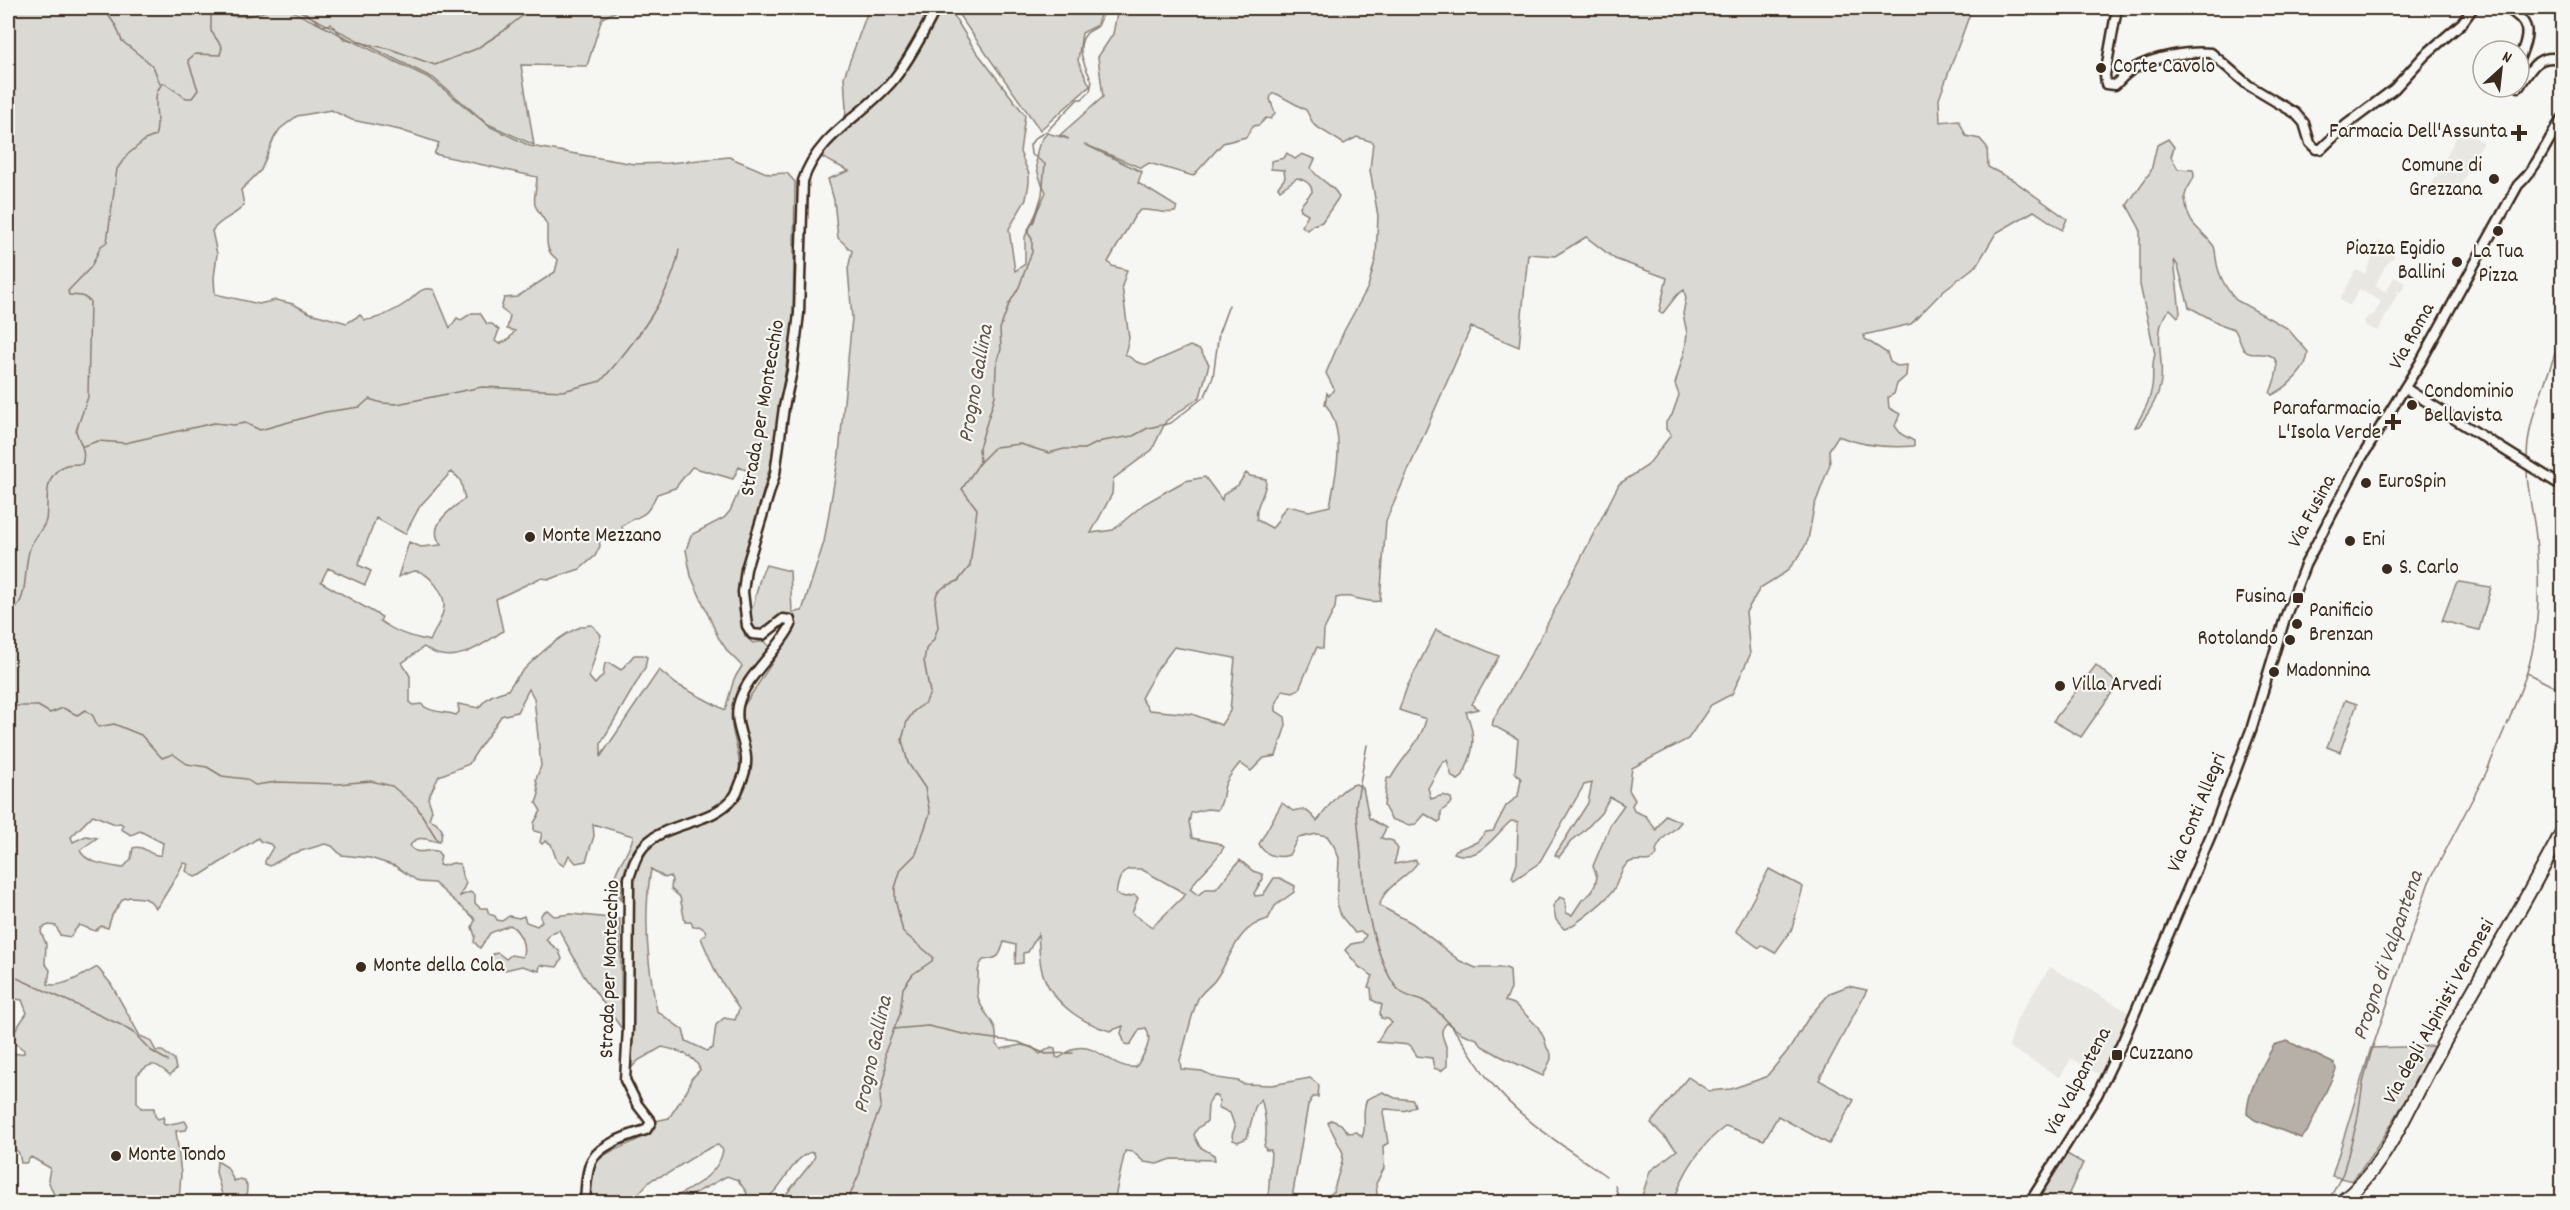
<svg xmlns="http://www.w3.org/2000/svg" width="2570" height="1210" viewBox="0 0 2570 1210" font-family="Dekko,sans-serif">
	<rect width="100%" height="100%" fill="#f6f6f2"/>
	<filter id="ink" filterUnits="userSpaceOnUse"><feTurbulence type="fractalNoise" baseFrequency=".0167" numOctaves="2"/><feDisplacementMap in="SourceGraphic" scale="12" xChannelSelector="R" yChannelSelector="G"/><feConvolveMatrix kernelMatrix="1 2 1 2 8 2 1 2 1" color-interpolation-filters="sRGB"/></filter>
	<g filter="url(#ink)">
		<g fill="#e8e7e2">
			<path d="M2460 130 2483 142 2455 196 2432 184Z"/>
			<path d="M2379 241 2393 249 2394 257 2385 266 2375 286 2386 292 2394 277 2406 283 2401 292 2396 290 2398 293 2378 331 2366 326 2364 322 2367 317 2374 315 2381 301 2359 289 2350 306 2340 300 2356 270 2365 274Z"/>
			<path d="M2050 967 2130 1013 2101 1075 2071 1059 2060 1077 2009 1047 2017 1019Z"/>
		</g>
		<g fill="#dad9d3" stroke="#8a8278" stroke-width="1.5" fill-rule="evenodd">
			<path d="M8 8H286L431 79 489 126 530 146 634 164 669 163 729 157 769 174 787 173 795 182 793 320 772 459 739 580V610L745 636 753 643 765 641 770 648C758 665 738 685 733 705 724 739 758 766 724 801 719 806 711 809 704 812 655 839 624 829 621 899 601 875 631 857 633 836L593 824 594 836 586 861 576 863 569 855 564 866 557 861 551 844 546 841 542 844 540 842 542 833 534 831V823L541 811 536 803 539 794 536 779 541 766 534 698 529 689 517 712 501 716C491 733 478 747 469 764L439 776 428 798 432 810 429 819 436 822 442 830 441 839 438 842C426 839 417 834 410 846 418 857 427 848 437 851L441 856 439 865 442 866 453 863 460 864 462 875 466 883 460 896 470 892 475 895V903L480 908H487L489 914 495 916 497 920 502 921 509 916 519 918 524 916 526 922 537 926 542 921 540 917 543 912 547 910 554 916 571 914 620 919 622 1029 584 976 559 930 551 933 546 940 559 951 562 959 557 967 540 965 539 971 522 966 505 970 495 967 492 961 493 954 498 953 506 959 511 955 522 957C527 946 520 931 510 925L490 933 480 948 474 942 475 936 472 927 475 920 473 917 434 883 419 882 395 866 370 858 341 855 332 846 325 844 291 854 270 866 265 864V861L273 847 270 844 260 841 258 838 201 875 195 877 186 871 188 864 183 863C183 866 161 903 156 908L150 901 144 898 130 897 123 899 112 915 108 928 101 926 95 931 79 925 70 937 60 935 56 926 49 925 42 928 41 932 46 944 45 963 50 970 48 984C61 989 87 973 97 967L111 984 140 1036 150 1040 156 1051H162L174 1059 176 1069 170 1075C156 1063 152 1060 137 1075V1102L141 1108H154L155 1116 158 1119 164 1117 163 1123 165 1125 185 1121 188 1126 186 1130 176 1131 181 1174 179 1202H53L54 1195 48 1180 50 1168 31 1157 26 1163H21L19 1153 8 1142V1047L16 1054 24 1053V1050L16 1044 12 1035 27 1013 22 1000 16 999 12 1006 8 1003V993L12 988 8 982ZM331 110 352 120 400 130 439 143 434 154 537 177C537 186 533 197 535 205 537 211 547 222 547 226 548 240 543 250 558 260L555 272 517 297 504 298 501 309 510 316 507 329 515 331 508 340 499 344 495 341 499 330 492 324H487L480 313H472L461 320 457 318 450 328 434 290C421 285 415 297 406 303 396 310 377 320 365 320L360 315 347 323 310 313 293 304 276 300 259 304 215 294 214 278 217 254 212 231C221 218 236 216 244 205L241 190 261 170 274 138 280 129 297 116ZM692 467 733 479 739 467 748 471 730 511 724 518 691 535 686 550 691 576 718 637 728 652 742 666 734 679 725 710 676 684 659 670 601 756V743L645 668 647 657 643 655H634L621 670 610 663H605L603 675 595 684 589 677 601 635 592 625C568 624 520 669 508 690 494 694 487 696 479 708L458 704 459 712 456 715C444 711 430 713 421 704L413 705 410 703V676L402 663 424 647C451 668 480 647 503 631L496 599 540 578 550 579 580 569 595 556 600 546 599 538 601 532 623 530 622 526C643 511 643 523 657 494L675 488ZM451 472C465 481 460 484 465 499 451 509 426 525 441 545L421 547 409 542 398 577C404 575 410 571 416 571 429 572 445 594 444 606 444 617 434 631 430 641 407 635 401 635 380 621L382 617 321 582 328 568 365 585 371 571 358 565 376 518 405 534 420 506ZM93 815 115 824 120 823 123 825 121 829 131 835 140 831 163 843 161 855C149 857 145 844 133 848L131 859 123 868C111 866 84 863 80 850L97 838 86 836 73 842 71 837Z"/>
			<path d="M293 8H623L602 18 587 66 521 65 534 145 488 124 433 78Z"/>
			<path d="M869 8H949L973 47 1025 115 1020 152 1029 174V183L1026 199 1009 229 1015 271 1025 264V237L1046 192C1035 172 1031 150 1047 133L1069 139 1060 135 1103 97 1098 57 1113 34 1118 8H1972L1939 99 1940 122 1959 120 1966 136 1980 139 1987 147 1988 167 2013 180 2067 219 2062 230 2034 211 1996 233 1977 265 1944 290 1911 324 1864 335 1865 339 1887 353 1890 362 1897 366 1907 365 1906 376 1897 384 1894 394 1888 397 1889 408 1900 414 1895 426 1901 434 1914 441V446C1888 448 1862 446 1838 436L1829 450 1830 464 1814 507 1808 540 1800 555 1786 572 1760 588 1746 612 1750 655 1732 694 1711 705 1688 739 1632 768 1629 790 1635 800 1632 805 1634 811 1646 816 1656 830 1665 815 1681 822C1671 835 1664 833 1656 850L1657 854C1649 868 1635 854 1625 866 1619 873 1618 884 1612 892 1605 901 1574 927 1564 929L1556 920 1553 906 1560 897 1565 899 1566 913 1572 915 1582 900 1591 893 1595 885 1597 877 1593 866 1611 823 1624 805 1610 797 1601 813 1583 832 1572 840 1559 857 1555 855 1588 803 1592 783 1584 785 1539 863 1514 880 1512 877 1517 863 1518 822 1511 821C1495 834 1479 864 1454 853L1456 850 1477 842 1486 832 1493 831 1506 806 1518 796 1521 779 1515 772 1518 739 1492 725 1494 718 1539 640 1619 484 1647 466 1671 435 1666 429V422L1672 415 1679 395 1675 384 1685 350 1687 333 1683 314 1686 298 1684 290 1677 295 1663 313 1659 312 1667 278 1615 259 1586 237 1555 256 1528 254 1519 347 1471 327 1386 521 1380 601C1364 604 1352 593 1336 598L1335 608 1324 630 1323 649 1317 647 1299 689 1293 692 1283 690 1276 704V711L1285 717 1286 725 1276 756 1264 758 1251 771 1240 763C1234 770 1228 777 1225 785 1222 795 1224 802 1217 810L1207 809 1191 813 1189 822 1192 838 1218 843 1224 847C1215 864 1199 873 1190 889L1198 895 1206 889H1216L1240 860 1253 871 1262 874 1263 879 1254 893 1255 896 1263 895 1274 878H1280L1295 886 1294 892 1275 906 1268 919C1235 928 1233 956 1215 980 1209 988 1200 992 1197 1001 1190 1020 1186 1041 1180 1060L1181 1069 1202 1071 1217 1078 1238 1081 1243 1084 1272 1085 1310 1078 1319 1085 1318 1097H1313L1308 1105 1292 1198 1304 1202H1268L1271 1150H1266L1264 1145C1269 1135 1264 1108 1261 1099L1255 1107 1247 1138 1238 1142 1233 1140 1232 1135 1235 1127 1230 1113 1218 1107 1220 1101 1216 1096 1213 1095 1208 1105 1207 1121 1197 1129 1194 1135 1200 1147 1214 1155 1215 1160 1172 1159 1157 1164 1144 1162 1133 1152 1125 1151 1114 1202H780L812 1162 815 1156 813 1152C789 1156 784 1195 758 1202 754 1204 747 1202 743 1202L747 1193 738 1180 727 1176 690 1196 676 1199 677 1196C696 1186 720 1172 723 1150L718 1145C707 1147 681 1165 670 1172 665 1176 658 1176 653 1179 644 1185 639 1195 630 1202H590C592 1191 588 1176 594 1165 604 1147 655 1142 655 1121L669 1118 688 1089 691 1079 700 1070C696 1055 676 1050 662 1047L639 1060 631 1068C633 1023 621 888 641 856 665 819 740 838 750 770 753 749 741 728 743 707L793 631 794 627 779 617 761 632 754 631 749 615C758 598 756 581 766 565L790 571 792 612 802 611 824 542 839 454 852 318 848 269 852 251 838 238 834 200 828 179 849 171 823 158 819 148 845 122 846 108 844 77ZM1272 94H1277L1306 110 1314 125 1344 144 1357 137 1373 142 1370 170 1378 216 1376 257 1368 287 1344 331 1326 373 1334 389 1329 396 1327 393 1325 404C1347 431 1336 474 1330 506L1309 511 1288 506C1279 511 1280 522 1272 528L1257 520C1254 504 1267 494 1266 479L1250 476 1246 473 1238 485 1223 495 1222 500 1205 477 1185 481 1174 487 1144 504 1113 530 1091 533 1112 494 1113 479 1152 450 1166 421 1200 397 1209 364 1200 350 1190 346 1147 365 1137 362 1125 354 1129 338 1122 286 1127 270 1112 266 1108 262 1134 217 1140 210C1152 209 1164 214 1175 212L1177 207 1138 183 1142 172 1084 144 1141 168 1149 163 1193 176 1223 143 1246 137 1253 126 1259 125 1266 118 1271 119 1275 113 1270 99ZM1174 647 1235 658 1230 711 1221 725 1192 714 1149 710 1141 698 1156 671ZM651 869 665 878 670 876 672 880 671 889 680 897 685 922H691L693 927 699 926 705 930 706 934 701 938 716 973 739 1009 735 1020 724 1018 716 1025 713 1048 707 1051 686 1041 683 1030 657 1011C647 964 643 916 651 869ZM1129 869H1141L1186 894 1152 927 1132 913 1138 898 1135 895 1125 897 1116 894C1118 883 1119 874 1129 869ZM1038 934C1039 944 1039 956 1041 967 1048 1000 1079 1022 1110 1031L1123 1026 1121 1033 1125 1044 1130 1045 1140 1029 1146 1028C1154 1041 1143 1056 1136 1067 1114 1070 1099 1044 1076 1048 1070 1049 1064 1056 1059 1058L1056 1057 1055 1048 1051 1047 1040 1054 1032 1047 1021 1045 1001 1049 996 1044C999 1019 983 1018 978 997 976 990 978 985 978 978 978 971 978 966 983 960 1000 958 999 957 1004 942L1016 945 1015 964 1023 963V953L1028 952Z"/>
			<path d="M954 8H1103L1096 26 1082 33 1078 61 1090 86 1040 130Z"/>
			<path d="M2168 139 2174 147 2171 157 2178 169 2193 170C2198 181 2183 188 2185 199 2189 229 2198 225 2213 245 2216 249 2215 254 2216 258 2218 274 2225 288 2236 300L2287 328 2308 352C2308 369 2287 388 2272 395L2270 393C2275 380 2286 355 2263 354 2256 353 2250 356 2244 350 2240 345 2239 335 2234 329L2220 324 2189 307 2178 266 2174 260 2180 313 2178 317 2170 309C2151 327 2164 357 2161 380 2159 397 2149 413 2139 426L2135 427C2142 414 2150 402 2152 387 2154 376 2151 366 2155 354L2140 285V229L2127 205 2151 171 2157 145Z"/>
			<path d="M1287 153 1295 159 1302 154 1315 159 1311 168C1318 181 1333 183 1339 197L1322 222 1313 225 1307 230 1302 226 1308 214 1301 210 1300 206 1312 192C1312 184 1305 180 1297 178L1280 190 1278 187 1285 178 1284 170 1271 169V161L1284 158Z"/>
			<path d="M2459 582 2491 587 2479 630 2442 621 2456 584Z"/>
			<path d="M1436 630 1499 656 1472 704 1479 709 1466 712C1477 737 1474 753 1462 777L1458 780 1452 777 1447 760 1442 763 1428 788 1431 799 1443 795 1451 798 1452 802 1441 812V820L1438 822 1425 814 1416 824 1408 825 1391 819 1384 806 1387 778H1391C1402 757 1421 743 1426 719L1399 710 1407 687Z"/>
			<path d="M2096 665 2118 684 2081 737 2053 721Z"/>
			<path d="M2345 700 2357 704 2340 752 2327 747Z"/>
			<path d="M1356 784 1363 788 1369 818 1386 828 1381 838 1393 841 1398 849 1394 864 1416 860 1417 863C1411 875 1381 888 1380 906L1412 923 1460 961 1476 968H1506L1510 970 1511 989 1505 1001 1514 1004 1522 1011 1538 1027 1544 1038 1547 1048 1551 1054V1059L1543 1076 1500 1056 1482 1046 1477 1039 1461 1033 1447 1023C1436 1033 1446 1040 1447 1051 1447 1056 1447 1061 1447 1066L1441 1071 1434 1068 1432 1058 1417 1056 1410 1045 1377 1042 1386 1027 1392 1023 1388 1019 1381 1018 1380 1013 1382 1005 1372 1000 1371 988 1368 987 1373 976 1359 967 1345 950 1351 944 1362 942 1366 935 1361 932 1355 933 1341 916 1337 903 1339 858 1334 846 1327 836 1317 834 1298 838 1289 855C1277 859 1264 855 1259 844L1282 803 1293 811C1306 807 1309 812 1317 821 1327 810 1339 787 1356 784Z"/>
			<path d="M1769 869 1803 887 1792 929 1775 953 1761 945 1759 948 1736 931Z"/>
			<path d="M1848 986 1867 990 1819 1080 1854 1100 1829 1144 1778 1116 1764 1140 1726 1126C1701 1144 1682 1173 1674 1202H1640L1650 1171 1677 1150 1651 1123 1688 1077 1709 1091 1731 1089 1766 1077 1790 1048 1809 1017 1830 993Z"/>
			<path d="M2434 1046C2409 1093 2386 1140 2352 1181L2332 1176 2371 1048Z"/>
			<path d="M1383 1092 1395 1098 1413 1100 1415 1106C1404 1114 1398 1109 1385 1109L1383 1112 1388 1143 1383 1146 1384 1168 1376 1184 1378 1202H1319L1333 1192 1342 1162 1343 1153 1328 1123 1331 1120 1341 1124 1348 1133 1357 1132 1362 1137C1368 1124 1360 1116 1367 1099Z"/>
			<path d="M2067 1154 2083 1163 2065 1202H2036Z"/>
			<path d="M217 1161 227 1167 234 1181 240 1179 244 1180 247 1186 246 1202H224L216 1172Z"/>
		</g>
		<path fill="#b6b0a9" stroke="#857a71" stroke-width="1.5" d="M2287 1041 2335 1064 2336 1070 2307 1132 2301 1138 2255 1120 2247 1114C2247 1091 2263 1065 2274 1045Z"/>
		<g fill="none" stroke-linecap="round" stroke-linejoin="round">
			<g stroke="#857a71" stroke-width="1.5">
				<path d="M103 8 116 26 122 41 153 66 160 84"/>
				<path d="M289 8 302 10 323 26 331 24 344 39 390 49 435 65 476 49 502 32 532 8"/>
				<path d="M83 446 98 441 125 443 214 423 234 425 245 423 260 430 325 412 360 407 369 399 382 403 397 404 482 387 563 391 601 381C631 347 673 295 679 249"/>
				<path d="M2527 458C2527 413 2552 373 2562 330"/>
				<path d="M980 462 995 447 1020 444 1049 453 1064 449H1084L1102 441 1133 436 1148 428 1171 423 1205 396 1213 377 1219 332 1229 305"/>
				<path d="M8 615C31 601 22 571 30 548 33 538 44 529 46 520 49 500 42 477 64 466 69 463 76 465 82 464 87 451 79 442 76 431L88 397 90 301 82 296 69 295 68 291 91 267 101 246 107 242 117 169 127 155 145 140 155 136C162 121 148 93 164 83L186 98H192L198 90 188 60 195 54 220 55 222 47 211 31V16L216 12C233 18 256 18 271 8"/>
				<path d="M2527 673 2562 691"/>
				<path d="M8 706H38L50 713 63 708 77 715 86 710 93 716 98 727 114 724 141 735 162 758 173 754 187 764 207 767 222 776 246 779 255 785 277 782 338 784 371 781 392 786 417 807 438 841"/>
				<path d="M2507 725C2514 707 2521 690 2527 672 2540 630 2540 582 2536 538 2534 515 2527 493 2527 469"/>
				<path d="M1363 875 1356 805 1367 745"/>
				<path d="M1363 876C1363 902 1381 976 1401 992 1407 997 1415 997 1422 1000 1431 1005 1440 1013 1447 1021 1463 1039 1474 1061 1489 1080 1520 1120 1566 1147 1606 1176"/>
				<path d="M8 974 121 1025 135 1034 150 1050 168 1061"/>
				<path d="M893 1029 928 1026 972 1036 1018 1042 1046 1054 1073 1053"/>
				<path d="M1615 1186 1620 1202"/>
				<path d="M847 1202 860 1172 863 1151 881 1106 880 1095 886 1072 885 1052 900 1014 903 988 913 974 932 961 933 957 903 932 895 899V888L901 869 916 854 930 813 925 788 908 763 902 740 907 721 914 711 926 702 930 693 924 661 926 649 934 639 938 627 935 601 937 593 944 587 958 581 970 566 977 509 962 489 980 462 979 448 995 396 996 367 1001 349 1000 329 1009 304 1019 287 1032 252V239L1027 231 1034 221 1042 195 1045 164 1031 154 1030 145 1035 138 1047 131 1078 99H1082L1090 91 1092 81C1086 68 1074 48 1086 34 1089 30 1094 30 1098 26L1106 8"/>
				<path d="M2328 1202 2343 1173 2357 1122 2363 1083 2372 1049 2429 882 2486 773 2505 728"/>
			</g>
			<g stroke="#3b2a1e" stroke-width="13">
				<g id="minor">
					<path d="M2117 8 2105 75 2106 84 2115 85C2121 79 2126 73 2133 69 2153 57 2187 51 2211 53L2248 85 2295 113 2304 123 2310 143 2316 149H2321L2346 125 2394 89 2425 55 2462 23 2473 8"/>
					<path d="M2506 8C2533 23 2529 33 2519 60"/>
					<path d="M2519 87C2532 67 2537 54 2562 59"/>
					<path d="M2405 388 2562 486"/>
					<path d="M585 1202C586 1190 586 1171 592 1160 601 1144 629 1135 646 1130L651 1122 637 1104 625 1080 628 1028 629 878C633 867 636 854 645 845 666 822 712 824 733 798 737 794 739 787 741 782 756 751 733 734 738 706 744 677 778 652 791 625L790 620 783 619 763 635 752 634 747 626 743 592 746 569 775 474 784 407 792 371 799 313 803 181C818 134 865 115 894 79 911 57 924 32 936 8"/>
					<path d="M2030 1202 2097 1095 2123 1041 2216 823 2251 730 2285 618 2305 565 2362 457 2420 363 2518 185C2537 168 2547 141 2562 119"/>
				</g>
			</g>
			<g stroke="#3b2a1e" stroke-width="16">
				<path id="highway" d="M2341 1202C2386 1168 2408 1107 2435 1059 2476 983 2522 909 2562 832"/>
			</g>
			<use href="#minor" stroke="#f6f6f2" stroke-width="8"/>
			<use href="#highway" stroke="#f6f6f2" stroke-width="12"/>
		</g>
	</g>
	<g fill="#3b2a1e" stroke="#f6f6f2" stroke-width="2">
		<circle cx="2101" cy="68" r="6"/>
		<path d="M2516 124h6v6h6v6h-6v6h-6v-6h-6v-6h6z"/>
		<circle cx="2494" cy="179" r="6"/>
		<circle cx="2498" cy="231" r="6"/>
		<circle cx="2457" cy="262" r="6"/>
		<circle cx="2412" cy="405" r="6"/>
		<path d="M2390 413h6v6h6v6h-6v6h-6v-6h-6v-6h6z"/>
		<circle cx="2366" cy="483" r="6"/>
		<circle cx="530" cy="537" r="6"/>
		<circle cx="2350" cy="541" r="6"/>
		<circle cx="2387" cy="569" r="6"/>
		<rect x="2292" y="592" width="12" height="12" rx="3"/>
		<circle cx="2297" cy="624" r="6"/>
		<circle cx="2290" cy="640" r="6"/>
		<circle cx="2274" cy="672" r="6"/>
		<circle cx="2060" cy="686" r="6"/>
		<circle cx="361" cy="967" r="6"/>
		<rect x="2111" y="1049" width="12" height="12" rx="3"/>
		<circle cx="116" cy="1156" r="6"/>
	</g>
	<g text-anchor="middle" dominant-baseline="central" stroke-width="4.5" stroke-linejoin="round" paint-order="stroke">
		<g font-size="21" fill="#3b2a1e" stroke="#f6f6f2" text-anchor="start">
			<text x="2113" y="68">Corte Cavolo</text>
			<text x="2507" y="133" text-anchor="end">Farmacia Dell'Assunta</text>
			<text x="2482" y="167" text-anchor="end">Comune di<tspan x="2482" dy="24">Grezzana</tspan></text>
			<text x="2445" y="250" text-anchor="end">Piazza Egidio<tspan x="2445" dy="24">Ballini</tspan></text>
			<text x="2498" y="253" text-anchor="middle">La Tua<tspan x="2498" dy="24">Pizza</tspan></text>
			<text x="2424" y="393">Condominio<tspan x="2424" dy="24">Bellavista</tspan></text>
			<text x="2381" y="410" text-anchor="end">Parafarmacia<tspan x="2381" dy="24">L'Isola Verde</tspan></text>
			<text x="2378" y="483">EuroSpin</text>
			<text x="542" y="537">Monte Mezzano</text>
			<text x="2362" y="541">Eni</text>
			<text x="2399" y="569">S. Carlo</text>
			<text x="2286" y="598" text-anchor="end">Fusina</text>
			<text x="2309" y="612">Panificio<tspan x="2309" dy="24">Brenzan</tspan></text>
			<text x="2278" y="640" text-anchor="end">Rotolando</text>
			<text x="2286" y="672">Madonnina</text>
			<text x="2072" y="686">Villa Arvedi</text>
			<text x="373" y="967">Monte della Cola</text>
			<text x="2129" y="1055">Cuzzano</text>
			<text x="128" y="1156">Monte Tondo</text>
		</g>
		<g font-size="21" fill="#3b2a1e" stroke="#f6f6f2">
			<text transform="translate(2413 337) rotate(-61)">Via Roma</text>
			<text transform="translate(764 408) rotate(-80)">Strada per Montecchio</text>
			<text transform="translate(2313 512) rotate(-62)">Via Fusina</text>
			<text transform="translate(2198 813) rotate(-68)">Via Conti Allegri</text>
			<text transform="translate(611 969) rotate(-88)">Strada per Montecchio</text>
			<text transform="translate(2440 1012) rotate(-61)">Via degli Alpinisti Veronesi</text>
			<text transform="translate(2079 1082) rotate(-62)">Via Valpantena</text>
		</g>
		<g font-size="22" font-style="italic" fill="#605248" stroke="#f6f6f2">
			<text transform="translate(977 384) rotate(-80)">Progno Gallina</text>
			<text transform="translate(2389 956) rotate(-71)">Progno di Valpantena</text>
			<text transform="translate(874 1055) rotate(-78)">Progno Gallina</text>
		</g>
	</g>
	<rect width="2570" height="1210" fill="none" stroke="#f6f6f2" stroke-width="30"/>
	<rect x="15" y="15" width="2540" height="1180" fill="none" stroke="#3b2a1e" stroke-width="2" filter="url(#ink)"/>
	<g transform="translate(2501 69) rotate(27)"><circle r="28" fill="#f6f6f2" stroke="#aba49d" stroke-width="1.5"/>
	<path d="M0-4.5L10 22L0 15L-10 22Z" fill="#3b2a1e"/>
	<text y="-9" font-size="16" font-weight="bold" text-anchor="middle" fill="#3b2a1e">N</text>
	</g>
</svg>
